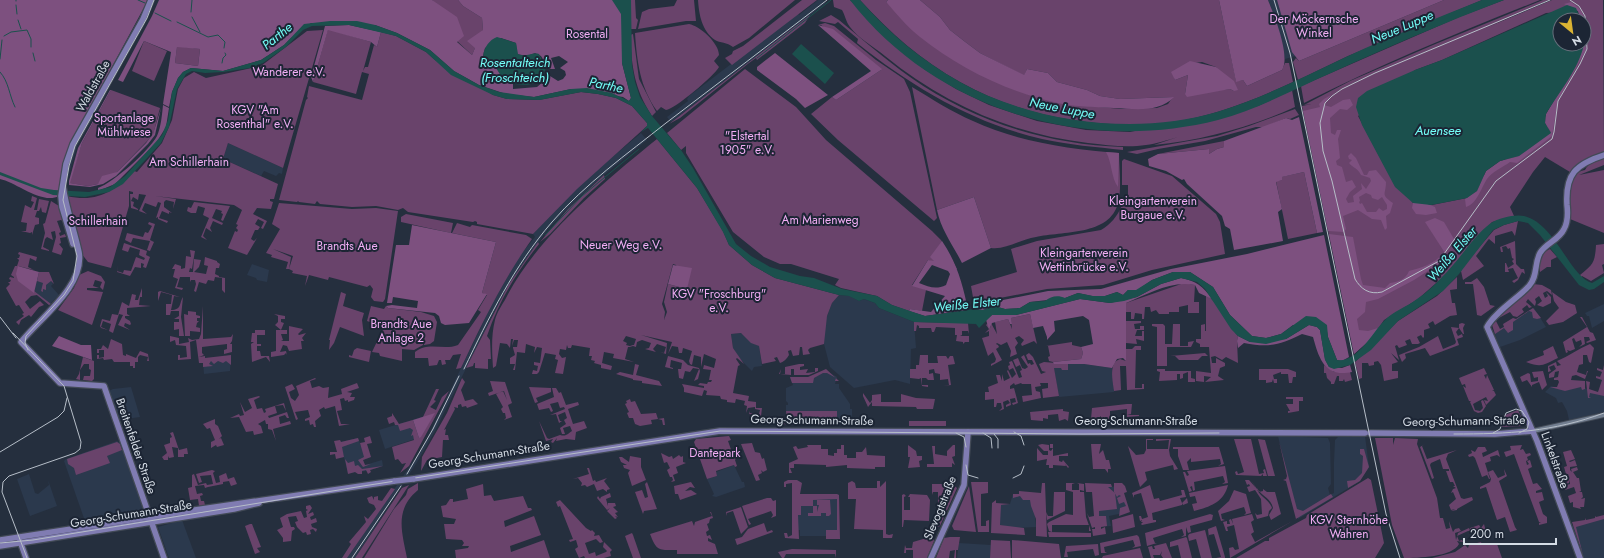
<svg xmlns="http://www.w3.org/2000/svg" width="1604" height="558" viewBox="0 0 1604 558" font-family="Jost,sans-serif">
	<rect width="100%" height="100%" fill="#252f3e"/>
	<g fill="#2b394d">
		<path d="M818 0H823L826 3 671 122 667 117 688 101 687 99 689 96 798 13 799 15Z"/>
		<path d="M1268 0H1277L1295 56 1285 59 1275 18Z"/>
		<path d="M108 85 110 86 77 146 67 181H65L75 146Z"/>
		<path d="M641 133 647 140 605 174 573 203 548 229 519 269 495 310 435 431 419 459 355 558H347L423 447 491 306 518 258 535 237 533 234 587 178Z"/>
		<path d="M228 143 283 168 282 174 279 173 276 176 264 171 261 176 223 159Z"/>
		<path d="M252 264 269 270 267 282 257 280 256 278 247 275Z"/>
		<path d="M39 272 46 273 53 284 51 286 59 295 49 305 34 293Z"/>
		<path d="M839 295 850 296 859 301 864 299 875 303 879 308 914 322 916 348 911 349 910 384 895 380 854 388 830 367 824 344 825 321 832 303Z"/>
		<path d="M1604 304V321L1592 328 1589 316H1587L1585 313Z"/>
		<path d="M1534 308 1546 327 1520 340 1500 347 1494 333Z"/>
		<path d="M741 333 751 342 759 346 762 366 754 367 752 371 738 357 733 348 731 334Z"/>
		<path d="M231 355 230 371 204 374 203 362Z"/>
		<path d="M1053 364H1084L1112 368 1114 392 1059 397Z"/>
		<path d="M825 370 837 377 835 384H839V388L850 404V409H852V424L837 425 836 411H786V405H788V403L786 401V388L793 385 790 378 809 379Z"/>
		<path d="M1569 380 1591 391 1604 394V412L1569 420 1567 411 1562 402 1558 403 1556 398 1545 392 1551 386 1567 390Z"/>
		<path d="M131 387 140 417 119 420 109 391 113 389Z"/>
		<path d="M435 413 421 437 385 449 379 430Z"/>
		<path d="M1278 436 1328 438 1330 443 1331 484 1328 488 1330 495 1334 493V462L1335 440 1338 437 1365 436 1369 467 1360 481 1298 519Z"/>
		<path d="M358 438 361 446 371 457 363 460 365 465 382 460 383 466 367 471 348 473 340 442Z"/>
		<path d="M117 441 121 444 145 514 86 524 64 461 66 459Z"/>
		<path d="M734 465 742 482H744L745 487 716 497 712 496 714 494 707 479 717 476 716 472Z"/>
		<path d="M29 474 35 493 38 494 49 485 48 480 57 506 30 516 17 479Z"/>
		<path d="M1121 486 1128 512 1109 516 1111 526 1098 527 1095 488Z"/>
		<path d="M1013 494 1030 498 1035 514 1036 527 1014 528 1000 525V505L1010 504Z"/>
		<path d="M813 499H837V530H826V536H800V530H798V506H813Z"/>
		<path d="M1604 516V558H1584L1572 526Z"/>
		<path d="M182 520 196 558H169L158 527Z"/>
		<path d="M959 543 991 545 990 558H957Z"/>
	</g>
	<g fill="#69436b" fill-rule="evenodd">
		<path d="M432 0H458L463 6 482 18 483 30 472 55 457 41Z"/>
		<path d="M631 0H635L636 18 638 20 636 29H630Z"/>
		<path d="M677 0H694L696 21H686L638 29 642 12 649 9 674 6Z"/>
		<path d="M698 0H795L749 38 733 47C727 42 720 43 715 40 702 31 699 15 698 0Z"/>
		<path d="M802 0H817L732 65 725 58 732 54 733 51 743 46Z"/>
		<path d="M833 0H850L924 69 956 89 989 105 1037 121 1086 130 1130 132 1258 106 1292 90 1295 107C1251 127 1203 140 1154 145L1178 137C1167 140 1156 144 1146 145 1127 148 1106 145 1088 143 1012 134 944 104 885 56 874 47 858 38 850 27 846 22 845 15 842 10L834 7Z"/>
		<path d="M860 0H888L886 2 976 72 1027 94 1064 104 1122 109 1157 108 1168 104 1173 97 1120 99 1100 96 1087 90 1057 82 1048 73 1027 69 1024 76 980 53 964 41 950 30 940 17 920 0H1219L1236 81 1243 80 1247 86 1282 70 1285 63H1289L1293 82C1254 100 1214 116 1172 122 1102 131 1022 117 960 82 922 61 889 32 860 0ZM1202 62 1216 67 1234 91 1230 89 1185 94 1188 75 1175 80 1174 76 1195 63Z"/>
		<path d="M1444 0H1482L1348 56 1298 80 1293 62 1296 58 1299 61Z"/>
		<path d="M1504 0H1540C1460 32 1381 64 1304 103L1301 86 1459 17Z"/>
		<path d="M1543 0H1549L1483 29 1552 0H1603L1604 152 1587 159 1570 172 1545 157 1533 172 1510 207 1514 216 1492 222 1443 277 1418 299 1384 320 1374 335 1354 354 1302 106 1312 104 1304 105 1350 81 1433 45ZM1578 11 1581 20H1584V44L1544 119 1547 128 1483 176 1467 198 1432 205 1413 203 1384 165 1358 116 1415 70 1442 60 1546 13Z"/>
		<path d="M810 15 805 23 757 60 756 58 749 63 680 118 669 124Z"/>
		<path d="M831 15 839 20C862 39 886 60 910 77 974 122 1046 144 1123 147V150C1096 147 1069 145 1042 139 973 123 912 87 857 43L858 39 838 22 835 24 819 21Z"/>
		<path d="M825 23 834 26 876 60 904 79 910 92 937 218 934 221 838 140 811 114 832 97 836 100 881 70 821 25H818Z"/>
		<path d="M689 24C700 26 719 43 719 55L714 61 719 67C714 76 675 109 666 110L661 107 657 111C640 87 637 62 635 33Z"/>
		<path d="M328 29 371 42 363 71 365 67H368L374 45 377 47 381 32 396 36 426 52 435 60 493 95 507 99 539 100 581 92 598 94 616 98 632 106 647 123V126L577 189 533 234 477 224V222L475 221 473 222 408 212 403 208 398 210 376 206 352 207 320 204 317 201 315 204 299 202 298 201 297 202 279 200 306 100 308 98 307 97 309 86 362 100 369 74 362 72 356 94 313 82Z"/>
		<path d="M323 30 283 168 228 143 223 159 278 184 274 199H270V201L273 202 271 209 257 208 253 214 267 221 263 229 261 228 264 222 258 219 255 224 260 227 258 230H255L251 239 254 241 257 238 247 255 228 248 235 231 237 232 238 230 236 228 238 225 236 224 242 210 234 205 155 196 176 199 173 209 174 202 166 200 164 202V207L172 213 169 212V214L162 211 159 218 168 221 167 223 158 219V217L156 218 161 203 158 202 156 207 145 203 142 210 147 214 139 211 146 195 139 194 138 200 133 197 131 201 134 202 133 206 138 209V210L131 208 130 194H133V192L129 191V206L111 268 88 262 81 253 67 196C98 203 114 191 134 171L137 172 162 143 172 120 178 89 184 78 194 72 206 78 261 66 307 31Z"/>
		<path d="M633 34 639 79 656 112 652 116C634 88 632 68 630 35Z"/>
		<path d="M144 41 167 51 154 81 132 71Z"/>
		<path d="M177 46 200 49 198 66 175 63Z"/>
		<path d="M745 69 796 107 826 140 932 231 941 240 957 269 951 270 928 260 912 285 926 290 922 311 910 309 909 311 892 305 877 296 841 288 835 285 839 279 791 264H780L764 257 733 232 686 153V146L681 150 667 133Z"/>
		<path d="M912 87C932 99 952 112 973 121 1018 142 1070 149 1119 153 1119 168 1122 188 1118 203 1110 236 1062 231 1036 237 1021 239 1006 250 991 248L974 197 937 210Z"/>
		<path d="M111 90 160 108 153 135 117 172 98 184 88 186 69 183 82 143Z"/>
		<path d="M1295 109 1299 115 1290 119 1286 118 1265 127H1256L1205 141 1158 149 1137 154 1127 152 1217 136 1249 126Z"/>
		<path d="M657 139 697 188 723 231 729 245 752 265 775 278 839 295 832 303 827 316 824 344 810 348 808 350 810 354 803 355 802 347H800L799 355 793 356 791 350 788 351 789 355C787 359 783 362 780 363L777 357 774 358 776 361 762 364 759 346 751 343 741 333 731 334 733 348 744 364 737 358 736 359 740 365 738 366 733 393 749 396 748 401 756 402V408H762L761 416 749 414 750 411V413L759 414 760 410 755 409V407L748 408 746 413 747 406 744 405 745 401 736 399 735 403 727 402V400L721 399 720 396 706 395 707 391 704 390 702 396 684 392V388L682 384 704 388V386L698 385 700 383 707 384 708 382H711L712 380H709L711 370 703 369 704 365 714 368 716 359 704 354 701 367V357L694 355 692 365 690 364 689 361 692 351 683 348 682 353H679L678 347 672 346 668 354 672 342 641 335 667 343 666 354 660 352 664 353 666 347 657 344 653 349 656 352 645 349 649 348 651 343 642 340 637 342 636 347 630 345H634L636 339 626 336 623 341 627 343 626 345 633 347H628L625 359 634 362 613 358 614 354 604 352 602 363 612 366 611 370 601 368V365L594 363 595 361 591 360 592 356H589L590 348 572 345 571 348H568L567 345 566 350 560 349 559 354 562 358 566 357 563 374 555 373 558 360 555 359 556 355 545 353 539 372 537 374H532L533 370 537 371 538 366 534 365V362L540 363 542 348 537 347 534 353 535 347 526 344 525 353 517 352 515 370H513L515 364H510V358L515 355 513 348V347H517L518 340H514L512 346 513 339H511L510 348 507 344 500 343 496 366 493 368C492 351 491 336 495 320 497 312 502 305 506 298 536 238 605 181 657 139ZM673 264 676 265 687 289 668 284 664 302 667 312 664 320 665 312 662 304Z"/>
		<path d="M1224 141V147L1217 149 1209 154V149L1158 154Z"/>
		<path d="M1604 158V165L1579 175 1604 170V233L1570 219C1570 206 1564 184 1577 173 1579 171 1582 171 1585 170 1589 162 1596 161 1604 158Z"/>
		<path d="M1124 159 1172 176 1216 214 1220 222 1225 254 1152 270 1103 285 1047 289 974 303 971 286 1017 272 1011 249 1037 241 1101 230C1111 224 1117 217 1122 205L1128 206V185H1122V161Z"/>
		<path d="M1304 172 1317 233 1288 239 1276 181 1282 180 1281 177Z"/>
		<path d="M604 175 605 179 584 198 550 234 540 242 568 209Z"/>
		<path d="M32 196 37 198 34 210H37L39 199 49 201 46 213 42 212 41 207 39 211H37L35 217 39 218V224L35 225 32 235V232L30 233 21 231H26L27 223 21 222 25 205 31 208 34 202 31 201Z"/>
		<path d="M51 201 59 206 64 222 61 220 57 221 61 232 59 233 60 236 65 234 66 237 60 238 61 243 59 244 63 249 61 255 52 252 56 237 55 231 51 232 53 240 47 237 45 239 43 247 49 250V251L41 249 45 233 43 224 45 223Z"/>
		<path d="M194 202 230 206 223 221 221 220 223 214 221 213 222 211 216 209 212 218 223 223 222 225 213 221 210 228 212 232 206 228 203 236 207 240 201 237 209 218 203 215 205 208 198 206 196 213H191L187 211 188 207 191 208Z"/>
		<path d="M279 203 352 209 376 208 398 211 385 299 383 302 374 301 371 297 373 289 370 285 367 287 329 277 328 280 309 275 305 286 307 276 292 273 293 271 289 269 293 256 273 249 291 257 289 269H286L288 262 271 257 272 255 266 253 280 229 272 224Z"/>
		<path d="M406 214 453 223 451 233 401 222V217Z"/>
		<path d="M1518 221 1515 236 1512 231 1495 236V244L1489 239 1488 240 1476 256 1484 266 1463 280 1461 271 1464 265 1494 230 1504 225Z"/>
		<path d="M149 222 155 224 150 240 154 242 150 251 147 250 150 241 133 238 131 243 125 240 127 233 143 237 145 232 148 233 152 226 148 224Z"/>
		<path d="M457 223 470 227 472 225 526 235 532 239C504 278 482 323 461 368L456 369 461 354 453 355 450 360H445L446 364 442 365 441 360H439L437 365 429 366 428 358H415V352C429 341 443 351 458 345L481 312 478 310 487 295 482 293 496 242 452 233Z"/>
		<path d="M1515 241 1516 264 1521 269H1524L1525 274 1522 272 1518 280 1514 283 1512 281 1518 278 1513 268 1508 269 1509 272H1505V263H1506L1508 268 1514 264 1512 261 1514 259 1512 258 1510 248 1508 249 1506 246 1502 247 1503 252H1501L1500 247Z"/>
		<path d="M538 242 539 244C516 273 499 301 487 336L490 340 491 359H488V369L475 368V363H474L473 366 466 368 509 284Z"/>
		<path d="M124 243 147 251 146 255 150 257 146 268 143 267 144 264 141 263V268L135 267 130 276 117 272 118 264 117 271 123 273 124 270 131 271 136 257 144 260 145 258 139 255 140 250 130 247 128 252 122 250Z"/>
		<path d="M1604 244V264L1602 265 1604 273 1591 281 1582 276 1581 277 1580 275C1592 265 1595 264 1596 245Z"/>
		<path d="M1550 249 1557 257 1551 260V267H1547L1540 272C1539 263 1541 252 1550 249Z"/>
		<path d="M190 250 195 251 192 269 190 268 189 272H193L194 259 201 260 199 267 194 272 206 274 208 266 204 265 205 257 217 261V262L220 264 219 268H216L215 274 219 276V277L225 278V293L222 290V278L215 277 214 281 208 280 206 284 199 282 196 292 194 291 196 284 195 280H191L190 282V277H180L177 287 183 288 182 290 175 288 178 279 173 277 175 269H172L175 264 181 266V269L185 268 186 256 191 257Z"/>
		<path d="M19 252 37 257 36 261 30 258 28 267 34 270 18 266 34 291 51 304 49 305 37 295 31 296 25 302 30 309 40 301 44 305 39 307 31 317 29 315 21 320 19 325 16 322 24 316 22 314 24 313 19 305 16 306 6 288 10 284 8 282H10L11 280 9 279 10 277 14 278V277L11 275 15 266H17L19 260 17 258H19L20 255 18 254Z"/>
		<path d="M88 271 101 276 105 282 103 290 100 287 102 282 95 280 93 286 99 288H87V290L103 292 92 325 58 310 74 288 79 275Z"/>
		<path d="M39 272H49L54 284 51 281 46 285V290L43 289V292L41 291 43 283 37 281Z"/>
		<path d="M1457 277V289L1450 290 1452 303H1455L1457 315 1450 316 1435 325 1433 321 1428 324 1430 328 1424 330V337L1423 338 1421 335 1417 337 1420 343 1418 344H1412L1410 339 1405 341 1407 345 1399 348 1397 345 1395 346 1399 360 1391 353 1398 362 1392 364V371H1398V378L1384 381 1381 365 1378 361 1374 362V365L1369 366 1368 363H1362V378L1359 379 1355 362 1398 321 1437 296Z"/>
		<path d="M1477 278 1484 287 1490 305 1495 306 1481 316 1477 315 1473 284H1465V282H1471Z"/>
		<path d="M1184 283 1195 285 1194 302H1199V313H1188V305L1179 307V312H1169V314H1159L1156 310 1151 312 1150 307H1145L1144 319H1142V314L1135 313 1134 319H1131V312H1126V303Z"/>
		<path d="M1533 284 1542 285 1551 290 1552 295 1547 291 1543 293 1545 298 1548 296 1546 292 1551 297V303L1543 307 1537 305 1542 301 1539 296 1535 299 1536 302 1535 306 1528 299 1526 302 1532 307 1529 308 1527 305 1522 309 1524 312 1517 317 1513 316 1510 312 1497 319Z"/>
		<path d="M142 288V297H140L139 305 151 306 127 308V314L130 316H125V318L130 321 131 324 130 325 125 323 124 326 130 330 118 325 123 315 119 314 113 333 109 331 111 324 103 321 101 327 108 330 101 328 100 326 102 319 110 321 112 314 118 315 122 302 129 306 132 294 136 295 135 300H138Z"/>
		<path d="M160 291 180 297 174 296 171 310C182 310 179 303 183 297L181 317 184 336H179V329L174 330V322H179V319H174L179 316V311H171L170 315H166V304H171L172 295 161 292 158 301V292Z"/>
		<path d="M341 292 346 294 343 306 364 313 362 320 364 336 340 327 334 343 329 350 330 340H329Z"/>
		<path d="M1552 292 1566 302 1575 305 1577 313 1563 322 1549 325 1546 321 1559 308 1554 301Z"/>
		<path d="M1206 295C1220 303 1227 324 1238 336L1237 341 1238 363 1226 357 1222 360 1215 356 1211 357 1212 363H1216V358L1225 363V366L1220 368 1218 376 1224 380 1205 382 1211 377 1204 376V382L1196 381V371L1211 373 1209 347H1200V344L1196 342V339H1201V325L1205 324V331H1206Z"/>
		<path d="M203 306V339L231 337 233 334 232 341 230 344H232V352L224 354V350L227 349V344L202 347V353L204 355 199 357 205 356V358L231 355V365L226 361 223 363 218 361 214 364 211 361 209 364 213 366 203 367V363H199L196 340 190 342 191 359 178 360V355H180V358L187 357 186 346 176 345 175 340 170 342V336L179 338V344L189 342 188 338 192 340 199 339 201 334Z"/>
		<path d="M371 306 384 309 386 306 388 308 421 312 434 316 437 322 434 341 430 344 424 345 423 341V345L414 350 402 349V361L380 356 379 353 372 352 384 327 367 321Z"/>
		<path d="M1533 308 1541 318 1537 319 1533 318 1532 312 1529 311 1513 322V330L1508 333 1504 328 1495 334 1492 325 1496 321 1500 329 1504 327 1503 324 1513 318 1516 319Z"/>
		<path d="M188 311 196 312V315L200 316V318H197V321H199L197 323 196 327 200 328V332L190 331V336H185L184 314 188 315Z"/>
		<path d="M274 314 285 316V319H281V322L284 323 281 330H287V334H281L283 340 281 341H289V326L303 329 298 334 299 335 306 333 302 338 304 341H301L302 349 289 351 287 346 283 345 280 352 286 351 287 355 286 353 284 355 271 357V352L276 351V330H281L275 325 278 322V316Z"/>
		<path d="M1030 314 1037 344 1034 341 1022 346 1021 344 1024 340 1019 336 1015 338 1018 343 1015 347 1017 354 1010 357 1011 351 1007 342 1001 345 997 343 996 344 998 345 999 347 996 349 1002 360 991 366V364L995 362 996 359 993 352 988 356 982 338 989 336V331L985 333 989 329 986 325 988 323 990 328 991 323 997 334 995 322 1008 319 1012 329 1011 318Z"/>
		<path d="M1580 317H1582L1590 332 1593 333 1596 340 1587 343 1586 342 1590 340 1589 337H1584L1585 344 1579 347 1582 344 1581 340 1576 342 1574 338 1572 339 1575 349 1570 351 1567 350 1568 352 1566 353 1563 342 1587 327Z"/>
		<path d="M1126 321H1141V323L1134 324 1135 329H1140V326H1144V330H1137L1135 336H1142V331H1144V341L1136 339 1137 344 1126 343Z"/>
		<path d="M914 322 968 323 969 334 968 331H962V335L960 336H969V342H965L963 344V342L956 341 957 335H955V328L936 327 934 332H932L931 328H919V326L917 325 916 331H914Z"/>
		<path d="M1462 323 1465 324 1463 328 1464 334H1463L1459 328 1456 332 1458 336 1462 334 1463 337 1457 339 1459 345 1430 356 1425 348 1405 354 1406 358 1402 362 1399 355 1419 347 1438 336 1443 349 1455 344 1456 342 1451 327 1459 328V324Z"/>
		<path d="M1152 324H1163L1165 326V344H1172L1173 324H1180V346H1188V342L1194 341 1191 347H1167V366H1157V327L1152 326Z"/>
		<path d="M255 330H265V335H257V344H261V346H257V351H260L261 356H269L270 362 266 357 252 362 251 344 254 342H251L252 333H255Z"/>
		<path d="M111 339 122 344 123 355 126 356V354L136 358 140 351 148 354 149 361H147L148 357 140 355 138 357V362H135V368H133V366H130V362H114L112 359 104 360 103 358 97 359V355H99V358L104 357V350H99V353H97V349H101L103 345 108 349Z"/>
		<path d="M1072 342V345L1081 347 1083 353 1081 359 1053 362 1049 361 1048 357 1050 356 1048 346H1046Z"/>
		<path d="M1590 344 1594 348 1591 363 1589 362 1587 355H1583V364L1579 365 1577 372 1586 375 1587 371H1588L1585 379 1576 375 1572 376 1571 380 1585 381V389L1582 390 1581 387 1565 391 1550 387H1557L1559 382 1558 380H1554V378L1558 377 1559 371 1555 372 1554 377 1549 378V374L1556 369 1554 365 1549 367 1551 371 1548 372V366L1556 362 1557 366 1561 365 1557 361C1569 356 1578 349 1590 344Z"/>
		<path d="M1135 346H1141V350H1136L1135 388H1142V384H1144V389L1127 390 1126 366H1120L1121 390 1114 391C1113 381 1108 363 1120 359L1126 361V349H1132Z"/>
		<path d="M1553 346 1558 358C1543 365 1542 368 1526 362L1544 355 1543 351Z"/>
		<path d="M357 348 371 351 369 362 349 357V355L352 356 354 350Z"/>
		<path d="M1029 353 1033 357 1041 374 1046 372 1042 371 1039 364 1044 362 1068 364V370H1062L1061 368H1054L1059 396 1043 398 1042 389 1048 388V383H1040L1041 386 1035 387 1036 391 1040 392 1041 398 1023 402 1022 396 1032 395 1031 384H1022L1021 383 1015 385 1014 383 1010 386V389L1014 388 1018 403 1013 405 1012 403 1016 402 1015 398 1010 399 1011 405 1006 407V405L1010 403 1008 400 1003 402 1004 409 999 411 1002 408 1001 403H997L996 407H994V399L985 400V392H989L988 387 998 383 996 375H1000L1002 381V374L1004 381 1010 378 1007 371 1008 370 1012 378 1016 374 1013 368 1009 370 1008 366 1010 365 1009 362 1012 361 1019 378 1022 377 1020 371 1022 370 1020 365 1016 367 1013 360 1018 358 1022 368 1025 369 1028 367 1021 357 1024 355 1028 364 1030 363 1031 365 1034 364 1032 360H1028L1026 355Z"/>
		<path d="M1205 353 1208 356H1202L1198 360H1179L1175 356H1170Z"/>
		<path d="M920 355H928V363H938L937 356H946L948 359 950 356H953L955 364 948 365 951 385 943 386 949 385 948 379 940 380V374L935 373 934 369 929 370V374L933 373 934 380H928L926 378H922V385H928V387L922 386 921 378 919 379 910 378V369H916V365H919Z"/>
		<path d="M668 356 683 360 688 365 699 368 700 371 698 379 694 381 699 369 693 368 690 372 685 371 683 379 679 378 678 369H681L682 363 671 360 670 367 673 368V369L665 367Z"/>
		<path d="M83 357 94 361V379L92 381 83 380 84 376H90L91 370 89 369V364H84L80 370V380L76 379 79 374Z"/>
		<path d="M635 364 639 365 636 375 659 381 662 386 642 383V381L633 380V379L616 374 620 372 633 375Z"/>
		<path d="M799 364H804V366L800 367V370L808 369 806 373 815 372V368H818V371L809 375H794V369H791V375L780 374H779L781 369 780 374H785V367Z"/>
		<path d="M1324 365 1334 372H1350L1352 380 1345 382 1344 379 1343 381H1339V376H1337L1334 384H1331V382L1327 378 1326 373H1324Z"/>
		<path d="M1604 365V396L1590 393 1589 397 1591 398H1588L1586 381 1590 382 1589 389 1598 392 1602 380 1596 378V376L1600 377 1602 372 1597 370V368L1603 370Z"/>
		<path d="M1484 368 1487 374 1484 375 1486 379 1487 375 1494 390 1492 391H1494L1496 395 1486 405 1484 400 1488 401 1486 397 1473 404 1475 410 1480 411 1483 408 1481 401 1483 400 1486 406 1482 412 1478 413 1474 411 1470 402 1471 401H1469L1463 386 1466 388 1465 384 1462 385 1459 378Z"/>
		<path d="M826 369 839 381H835L836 378 827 373H823L814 378 813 383H792L790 377H808Z"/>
		<path d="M1165 369V371H1191V378L1195 379V382H1188V372L1183 374V378L1180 379V374H1177V380L1159 381 1160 372 1157 371V369Z"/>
		<path d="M1259 369H1288L1296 372V377H1293L1292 383H1289L1288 374H1281V372L1273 375 1274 379H1277V383H1274L1273 379 1272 382 1266 383V380H1259Z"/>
		<path d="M1543 371 1547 385 1542 390 1539 382 1532 385V387L1527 380 1522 382 1520 377 1528 373 1530 374 1531 382 1538 381V377L1534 378 1532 372Z"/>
		<path d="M315 378 316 379 310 381 312 388 319 386 323 388 329 387 328 398 342 394 341 389 357 383 359 388 347 392 352 393 350 397H355L354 400 348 402V400L345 401 344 398 340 399 342 410 337 411 341 424H350L339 426 335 406 325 409 324 407 319 410 321 416 315 421 316 427H314L313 424 310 425 309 420 305 421V419L310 417 308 410 295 412 298 419 296 420 285 387 292 384 295 389 289 392 291 398 295 401 299 395 296 386Z"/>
		<path d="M462 378 465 382 461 390 465 401 473 399 478 404 467 408 466 406 462 407 461 404 458 405V408L454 407 455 409 444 430 446 429 445 435H448L449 440H443L442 457 427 460 421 471 422 457 447 413Z"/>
		<path d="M490 381 505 382 512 403 508 405 512 417 504 420 506 418 505 413H503L501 409 503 407 496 394 503 391 507 400 504 391 489 396 488 393 493 391Z"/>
		<path d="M529 387 551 388V392L536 398 538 402 535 403Z"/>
		<path d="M552 388H556L559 393 561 392 566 405 578 402 579 405 568 409 573 424 584 421 587 428 576 432 575 440 566 439 556 441 557 438 553 443 551 442 553 439 546 441 539 421 547 438 549 439 560 435C567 437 568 433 572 431L570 426 563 428 565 434H562L560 428 566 424 564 420 567 418 565 412 558 415 560 421H562L559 423 556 414 550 415 565 409 564 407 560 408 558 402 550 404 553 411 551 412 549 408 539 410 537 404 554 397Z"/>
		<path d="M436 389H439L434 400 436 401 430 407 436 410 442 397 449 391 409 466 400 473 406 463 402 464 398 459 395 460 392 447 414 440 413 435 411 436 413 430 410 428 400 431 398 425H395L394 422 389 424 387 418 392 416V413L399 424 413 420 419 438 423 417Z"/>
		<path d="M863 393 870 403 872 400V395L881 394V402H901V394L916 398 935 399 933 409H917L916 407 872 406V402L868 407 863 396Z"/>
		<path d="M259 396 260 397 254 400 257 409 262 408 264 413 266 412 265 409 284 403 286 411 283 405 275 406 277 413 268 416 269 418 287 412 289 418H287L285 415 279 417 280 424 290 421 291 424 273 429 276 441 272 430 268 429V424H266L265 420 258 424 261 426 263 433 254 435 253 431 246 432 239 417 230 418 239 414 240 416 244 415 240 402 245 412 252 408 248 399Z"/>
		<path d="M1286 397H1303V401H1299V411L1288 413V411H1290L1286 404H1293V399H1286Z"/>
		<path d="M630 399 631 402 635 401 641 414 656 413 658 419 664 418 665 425H663L662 420 658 419 651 420 652 424 640 426 635 424 633 418H629L627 413 629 412 625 404 627 403 626 401Z"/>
		<path d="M1127 404H1132L1131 414 1127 415H1139V416L1127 417V409L1110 411V419L1103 420V422H1100L1101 416 1095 421 1091 420 1092 418 1091 419 1092 408Z"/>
		<path d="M1063 409V411L1069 412 1068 421 1065 419 1059 421 1058 414 1048 415V419L1043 418V421L1031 420 1030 412Z"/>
		<path d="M1518 410 1524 424 1523 426 1502 427 1505 415Z"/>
		<path d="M786 411H837V425L771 424V422L787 421Z"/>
		<path d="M215 419V424L218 426 222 436 219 439 221 438 224 445 217 447 216 445 211 448V442L215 440 210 428 207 429 203 424Z"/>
		<rect x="909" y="421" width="37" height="5"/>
		<path d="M173 432 179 450 187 448 188 454H184V457H178V448L172 447 174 457 169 458 168 456V460H164L162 457 167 453 164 445 170 443V438L172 437 170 433Z"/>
		<path d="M370 436 372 443 367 444 371 457 363 460 365 465 371 464 363 467 358 460 364 457 360 443 365 442 364 438Z"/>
		<path d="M729 436 731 440 728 441 734 458 737 457 735 460 737 466 735 467 734 465 716 471 717 476 707 479 694 442 696 439Z"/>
		<path d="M358 438 359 441 342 447 344 457 336 459 335 454 330 455V452H337L334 441 340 440 341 442Z"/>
		<path d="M1375 438H1393V445L1395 438 1418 439 1417 444 1437 498 1440 518H1443L1446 529 1450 528 1449 521 1453 532 1455 529 1459 528 1461 531 1455 533 1456 540 1458 533 1469 528 1470 530V528L1479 525 1481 528 1484 524 1487 536 1483 537 1482 535 1486 534 1484 529 1468 531 1457 536 1459 541 1462 540 1463 542 1457 541 1459 544C1453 557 1417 558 1404 558L1392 525Z"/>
		<path d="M1146 439H1153V440H1147V449H1168L1169 440 1156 441V439H1171L1169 450 1170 456 1178 469 1174 470 1173 465 1145 472 1147 480 1140 487 1128 446 1136 455 1144 454 1146 450Z"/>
		<path d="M1234 439H1251L1259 474 1264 473 1263 470 1265 469 1267 476H1263V474L1261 476 1236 475 1235 472 1237 471 1238 474 1244 472Z"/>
		<path d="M1258 439 1265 440 1275 476H1268Z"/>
		<path d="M1279 441 1297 509 1303 511 1331 494 1333 497 1230 558 1229 548 1233 547 1235 550 1239 549 1234 525 1227 527 1228 531H1226L1223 522 1227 521V524H1230L1229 520 1231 519 1233 524 1232 519 1252 514 1254 520 1251 522 1254 532 1251 534 1255 542 1296 519 1286 481 1283 480 1286 479 1287 476Z"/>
		<path d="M117 442 120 444 122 450 107 456 110 463 76 475 74 468 68 464 67 459Z"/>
		<path d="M752 443 755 452 760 453 762 459 764 458 767 470 763 472 761 470 762 473 758 475 760 480 756 481 741 444Z"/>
		<path d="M1042 444 1049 445V450L1051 451 1053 448H1050V444H1053V456L1068 453V456H1059V461L1062 462 1063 460 1069 467 1068 468 1065 464 1066 466 1053 465V468H1049V465H1046L1047 459 1037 461V448L1043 455H1048V451H1044L1038 445Z"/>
		<path d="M1091 444H1101L1099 454 1103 450 1106 460H1109L1111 469H1108V473L1105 469H1093Z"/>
		<path d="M1425 444 1422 446 1427 459 1457 450 1448 454 1446 459 1461 498 1464 499 1472 497 1473 500 1457 509V508V510L1451 511 1455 509 1451 510 1449 505 1456 499 1453 492 1451 493 1453 489 1456 488 1453 486H1455L1453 482H1450L1446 471H1449V469H1443L1440 459 1431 463 1430 465 1434 478 1432 479 1420 447Z"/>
		<path d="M807 445H821V449H828V455L834 456V453H837V449H841V445H844V455H847V458H856V452H862L866 447 867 455 885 456V467H875V469L847 468V465L826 467V465L794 464V468H790L792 473H789V463L798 459 793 447 796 446 798 449 808 447Z"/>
		<path d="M908 445 916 451 917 456H922V460L919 461 920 467 908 468 910 457H908Z"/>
		<path d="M953 445H955V456L952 457 955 465 952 463V467H927V464H934L932 446H935V454L947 456V451Z"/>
		<path d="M1522 445 1520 450 1523 449 1526 454 1530 453 1531 455 1527 457 1528 460 1526 461 1527 465 1529 464 1527 461 1530 460 1532 467 1528 469 1533 484 1537 483 1542 489 1536 491V493L1542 492 1544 500 1539 502 1543 514 1547 517V523L1539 525V523L1541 522H1539L1514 454 1506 457 1504 452 1511 450 1510 446Z"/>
		<path d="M1173 447H1219L1224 464 1218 466 1221 464 1220 459 1191 462V458L1187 462 1189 470H1183L1178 456V449H1173Z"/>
		<path d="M1478 447H1485L1487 451 1482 453 1483 457 1498 450 1500 457 1497 455 1490 457 1491 461 1485 463 1490 479H1489L1487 475 1482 477 1475 458 1473 456 1469 457 1468 455 1472 453 1471 450 1475 452Z"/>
		<path d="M1360 449H1364L1369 467 1360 481 1348 488 1347 481 1355 480 1362 473 1363 456 1360 454Z"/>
		<path d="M1571 450 1575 459 1569 461 1570 462 1575 460 1577 466 1570 467V470L1572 472 1571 469 1577 467 1578 470 1573 472 1577 478H1579L1581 491 1579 492H1582L1583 497 1581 499 1585 498 1584 507H1580L1581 509 1573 507V502L1570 503 1568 496 1576 493 1574 487 1565 490 1564 486 1570 484V480L1569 483 1563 485V477L1569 474H1566L1564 467 1567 466 1563 452Z"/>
		<path d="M661 453 669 457 672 456 673 459 679 455 681 457 683 456V462L686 463 676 467 678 473 673 475 675 481 671 482 673 480 672 477H670L667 470 670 468 667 462 664 463Z"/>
		<path d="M630 456 641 458V467L646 480 632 486 628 473 630 470 624 468 623 465H627L621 462 619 457H622L629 462Z"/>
		<path d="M345 459 348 463 354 461 355 466 358 465 362 469 383 466 370 470 371 472 368 474 366 470 362 471V474H358L355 472 348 474Z"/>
		<path d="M1225 466 1228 483 1222 484 1225 482 1223 476 1194 482 1195 490 1193 491 1192 486 1190 487 1192 491 1189 492 1183 472H1185L1187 476 1189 475 1187 471Z"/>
		<path d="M587 468H589L593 481 595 480 596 482 607 478 604 481 610 489 607 490V492L603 489 597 491 594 484 587 487 585 485 581 486 582 483 578 478 573 479 589 474Z"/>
		<path d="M1504 469 1507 476 1499 481 1515 527 1517 530 1510 532 1505 517 1497 520 1486 487 1480 489V487L1490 482 1491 479 1488 472 1493 470 1498 478 1505 475Z"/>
		<path d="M212 470 215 471 213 473 216 483 220 482 219 476 226 473 228 479 234 477 237 484 231 486 229 481 223 482V484L208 487 205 488 204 485 195 486 197 494 202 493 203 495 200 496 201 501H204L205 505 199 506 198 499 190 500 188 488 192 487V475L194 474 198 485 206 483 207 485 213 484 211 475 200 476 202 482 199 483 196 474Z"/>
		<path d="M1368 478 1371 480 1384 543 1375 558H1236L1265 541H1269V538L1306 518 1307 515Z"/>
		<path d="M797 480 802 483 800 494H837L839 495 840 539H826V530H837V499L813 500V506H817V512L819 505H817V500H830L831 514 829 516H826V513H821V516H808V513H813V506H801V515H798L799 539 785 538 784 533H787L788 537 792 535V483L786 484V487H784V482L788 480Z"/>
		<path d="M1245 480H1249L1256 488 1251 480 1259 492 1263 491V489L1267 492H1275L1281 514 1271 520 1269 515 1273 508C1271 498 1261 496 1257 488 1257 495 1269 499 1272 508L1269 511 1268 516 1257 519 1255 513 1257 515 1262 514 1261 499 1255 490 1249 492 1247 487 1250 486 1249 484 1247 485Z"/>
		<path d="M852 481 855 483 856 488H877V481H880V487L886 481V534L889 535 893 534 892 538H883V530L854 529 856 499H848V483Z"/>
		<path d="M647 482 657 509 644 511 643 514 635 492 642 490 645 498 648 497 645 484Z"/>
		<path d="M691 482 695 488 690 487 685 491 691 490 697 494 680 500 678 494H675L674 486Z"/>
		<path d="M971 482H988V493L981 494V526H986V521L989 520V532H978Z"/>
		<path d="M418 483V490C394 510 402 532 407 558H364L394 509 406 495 408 489Z"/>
		<path d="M1042 483H1045L1047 537 1036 536V519L1031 506 1030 500H1023L1020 496 1013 498V494H1019V491L1041 493Z"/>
		<path d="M1066 483H1075L1072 484V490H1079V484L1077 483 1084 484V491L1080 490V492H1084L1086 517 1091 531H1087H1089V525H1052V532L1049 531 1047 524 1049 522 1066 514 1073 515V492L1066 490Z"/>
		<path d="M1085 483 1111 484 1112 487H1108L1115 493 1117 509 1099 511V516H1106L1107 526 1101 527V529L1105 527 1106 534 1093 536 1092 529H1095V527L1092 528 1087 513 1089 517 1094 516 1092 492H1086Z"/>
		<path d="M1114 483H1122L1125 486 1127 492 1124 493 1130 512 1119 516 1120 508 1126 506 1124 502 1119 504 1117 498 1121 496 1119 495 1117 497 1114 492Z"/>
		<path d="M483 484 484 496 491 495 494 501 523 496 528 508H531L532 510 504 521 505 527 534 516 541 535 510 546 511 552 544 540 550 558H456L455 550 468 548 469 546H462L464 543 462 540 446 539 444 524H454L456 519 443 517 441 506 446 505 450 499H453V502L468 499 466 489Z"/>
		<path d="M932 484H952L957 488 940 526 932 529 931 524 937 525 938 522V492H933L932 495Z"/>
		<path d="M409 485 362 558H355L402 488Z"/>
		<path d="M1150 485 1154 499 1159 498 1160 501 1182 495 1181 490H1184L1186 497 1180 498 1182 503 1187 498 1188 503 1183 505 1182 503V505L1152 513 1153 520H1156V522L1142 525 1141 524 1143 522H1141L1142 520 1140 521 1139 516H1141L1142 519 1148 517 1141 493 1134 495V498L1132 493Z"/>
		<path d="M1228 485C1224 502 1210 507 1194 511L1192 504 1197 503 1195 496 1190 497 1189 493Z"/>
		<path d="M969 486 976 532 954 530 952 526Z"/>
		<path d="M391 488 395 489 347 558H342L351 544 349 542 366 522 364 516 368 519 376 509 374 505 369 503 367 498 372 496 374 500V497L378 496V500L382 501Z"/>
		<path d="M1234 490 1246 494 1251 513 1244 515 1246 513 1244 507 1221 514 1222 519 1225 520 1221 521 1218 511 1229 501Z"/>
		<path d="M1054 492H1065V511L1047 520 1046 512 1048 516H1053Z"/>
		<path d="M610 493 611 497 606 499 608 506V503H615L616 506 613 507 618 512 615 513 618 517 615 516 617 518 615 519 607 511 610 508 607 510 597 498 598 496 600 499 601 497Z"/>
		<path d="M904 494 906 496 904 497V510H910V497H908L910 494 927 495 930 500 929 521 904 520 903 527H902V495Z"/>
		<path d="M767 498H771L773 501 776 500V516L771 518 773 515 771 511 748 519 751 524 749 525 742 506Z"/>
		<path d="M560 500 586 528 591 531 592 530 595 533 594 536 599 535 603 542 600 543 596 539 585 543 589 554 595 552 596 556 606 552 607 551 603 547 604 542 612 550 610 552 611 556 604 558H585L584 556 579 558 575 549 578 547 576 540 570 542 569 540 573 539 560 506 558 507 556 502Z"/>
		<path d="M996 500V503L1010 504 1001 505 1000 525 1024 528 1025 535 991 533 992 503Z"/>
		<path d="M310 505 312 508 308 514 313 512 314 515 310 517 311 520 316 518 317 522 311 524 312 527 317 529 316 532 313 529 310 530 311 534 307 535 306 532 303 533 297 527 295 522 298 521 296 516 288 517 291 527H294L295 529 292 531 291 541 283 542V538L277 530 283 527 280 518 287 514 301 511 304 518 307 517 306 511 308 510 306 509V506Z"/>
		<path d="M741 507 748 527 741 534 733 511 727 513V516L726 512Z"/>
		<path d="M710 512H711L713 518 710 519 709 523 707 524 709 530 706 532 707 536 710 535 712 540 708 538V541L715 544 718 554H677V550C659 550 657 552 650 534L692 521 694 526 695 522 712 516Z"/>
		<path d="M1133 514 1135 527 1113 533 1112 520Z"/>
		<path d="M1210 514 1213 515 1212 520 1190 526 1191 532 1188 533 1186 527V536L1181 537 1184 535 1182 529 1153 538 1155 543H1157L1147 546 1145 533Z"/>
		<path d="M1604 515V519L1576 527 1583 555 1572 522 1585 520V518L1586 520 1595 518V516L1596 517Z"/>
		<path d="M764 523 767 532 772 530 773 532 737 545 735 539 742 537 748 529Z"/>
		<path d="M250 524H252L261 547 257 548 260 552 255 554 245 526Z"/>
		<path d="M1216 526 1225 557V558H1216L1221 557 1214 534 1209 535V538L1208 529Z"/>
		<path d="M1205 530 1212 558H1201L1196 539 1189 541 1188 536 1189 534Z"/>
		<path d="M1048 532 1091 533V537H1049Z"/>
		<path d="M632 533 633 535 641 558H633L625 536Z"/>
		<path d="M1137 535 1139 537 1141 546 1132 548 1135 546 1133 540 1104 547 1105 552 1107 553H1101L1100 543Z"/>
		<path d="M930 537H933L934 541 927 558H913V550H906V553H904L905 545 906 548H912L913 542Z"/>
		<path d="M950 537H960L958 550H956V558H954L955 550 950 551 949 558H936L944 538Z"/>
		<path d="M1186 537 1187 538 1192 558H1181L1178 545 1170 547V542Z"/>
		<path d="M991 540 1010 541 1011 558H990Z"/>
		<path d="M1012 540 1059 544 1061 558H1012Z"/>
		<path d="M1481 542 1482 545 1495 543 1497 544 1502 558H1432L1455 552 1465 545 1468 548 1469 545Z"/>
		<path d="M1166 543 1172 558H1163L1161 555 1162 551 1160 555H1153L1154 558H1151L1148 547 1152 546 1153 549H1155L1154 546Z"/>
		<path d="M1098 544 1099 555 1095 556 1093 549 1067 552 1068 557H1064L1066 546Z"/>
		<path d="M1140 548 1143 558H1102L1103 556Z"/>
		<path d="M792 549 836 550V558L835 554H786L784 558H782L778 552Z"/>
	</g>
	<g fill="#7d507f" fill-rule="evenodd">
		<path d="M0 0H148L71 143 63 164 59 196C42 205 16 182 0 179Z"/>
		<path d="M159 0H432L457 17 464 36 457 42 472 55 475 48 467 41 483 30 482 18 463 6 458 0H622V63L631 98 629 101 623 97 571 89 534 97 506 94 479 85 454 71 430 50 397 33 375 25 311 23 291 38 284 45 261 60 223 71 191 68 183 72 178 78 172 92 169 107 163 104 171 52 144 41 123 82 118 80 152 16ZM501 38 516 43 517 54 527 56 535 53 541 56 549 69H555L551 58 559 56 568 62 560 68 565 71 566 75 563 79 558 81 550 76 537 87 513 89V84C503 81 502 73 495 67 492 64 487 64 484 60 482 57 484 52 485 48ZM177 47 200 49 198 66 175 63Z"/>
		<path d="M888 0H920L940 17 950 30 964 41 980 53 1024 75 1027 69 1048 73 1057 82 1087 90 1100 96 1120 99 1174 97C1159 113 1134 109 1114 108 1097 107 1079 107 1062 104 1012 94 960 69 920 37 907 27 897 14 886 2Z"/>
		<path d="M1219 0H1268C1274 15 1291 56 1282 70L1247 86 1243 80 1236 82Z"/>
		<path d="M1277 0H1444L1299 61 1292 52Z"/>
		<path d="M1571 2 1579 8 1584 16 1586 50 1558 100 1552 136 1517 163 1510 162C1503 167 1492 172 1487 179 1481 188 1477 204 1466 207L1465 199 1477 191 1486 171 1500 161 1519 156 1551 132 1545 123 1546 114 1576 65 1584 44V20H1581L1578 11 1564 4Z"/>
		<path d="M349 25 381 32 377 47 371 42 328 30 313 82 311 77 325 26Z"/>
		<path d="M818 25 833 29 882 69 881 70 836 100 832 97 871 71Z"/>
		<path d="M775 53 828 95 805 108 796 99 757 70V67Z"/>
		<path d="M1190 61 1216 67 1234 81 1238 90 1234 91 1230 89 1187 97 1185 94 1188 75 1175 80 1171 72Z"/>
		<path d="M110 90H111L82 143 70 183 88 186 98 184 102 176 117 172 146 143 153 134 161 108 155 135 148 144 116 176 103 184 90 187 69 185V181L78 148Z"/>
		<path d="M1331 95 1324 105 1331 107 1343 100 1350 99 1353 105 1347 110 1340 109 1330 118 1331 133 1335 135 1337 130H1341L1338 139 1340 158 1336 161 1337 165 1342 167 1346 182 1352 180 1356 187 1350 192 1346 199 1348 203 1354 202 1353 196 1362 189 1361 183 1366 189 1371 181 1370 178 1361 175C1358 168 1353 168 1349 163L1352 160 1349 159 1348 156 1351 153 1356 158 1364 175H1367L1369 171 1376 170 1386 182C1386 195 1380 194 1393 203L1390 213 1386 216 1387 228 1385 230 1381 220 1372 219 1358 210 1343 216 1346 229 1344 232 1328 231 1303 111 1320 107 1319 104 1324 99ZM1366 193 1371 195 1372 198 1378 200 1382 197 1387 205V209L1383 211 1379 208 1376 212H1367L1362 203 1360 204 1359 202 1360 201 1359 197Z"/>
		<path d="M163 105 169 108 166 127 156 143 115 184 98 191V188C114 182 149 151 157 136 161 127 162 115 163 105Z"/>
		<path d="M1299 117 1323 232 1317 233 1304 172 1282 177V180L1276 182 1282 209 1278 212 1283 241 1234 250 1230 229 1225 226 1222 216 1187 184 1184 179 1182 180 1166 171 1149 166 1148 159 1158 154 1209 149V154L1217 149 1224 147V141L1286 118 1292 120Z"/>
		<path d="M1106 152 1119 153 1118 187C1111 178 1112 162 1106 152Z"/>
		<path d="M974 197 991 248 962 263C953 245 941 230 937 210Z"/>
		<path d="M1413 203H1425L1435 207 1437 213 1426 215 1416 214 1412 208Z"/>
		<path d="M1435 218 1444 222 1454 239 1445 253 1425 222Z"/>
		<path d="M412 225 496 242 482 293 487 294 469 323 445 325 441 323 439 316 435 313 388 308 386 306 392 305 417 308 418 301 393 297 392 303H387L396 245H409Z"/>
		<path d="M1329 234 1353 237 1361 279 1363 285 1385 288 1390 283C1399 282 1406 279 1409 271 1421 268 1435 264 1443 253L1446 259 1414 280 1378 299 1366 302 1365 312 1357 319 1359 330 1368 331 1378 328 1370 340 1354 354Z"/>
		<path d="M1324 235 1349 357 1342 361 1337 360 1328 337 1326 325H1293L1281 334 1266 338 1252 336 1230 315 1213 287 1190 272H1173L1152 280 1136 291 1128 290 1123 295 1117 292 1105 296H1092L1078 293 1065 298 1030 302 1020 308 1005 309 994 306 983 310 974 309 973 306 1048 291 1101 289 1171 269 1247 254Z"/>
		<path d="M942 241C957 263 963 285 968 310L925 316 909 311 910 309 931 312 945 296 912 286 928 260 934 261 930 257ZM932 265 948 271 950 274 946 285C936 290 929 287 919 283Z"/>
		<path d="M673 265 692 268 687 289 668 284Z"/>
		<path d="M18 266 39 272 34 293 18 281 16 274Z"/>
		<path d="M1181 278C1196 281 1203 286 1212 299L1199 293 1195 285C1171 280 1148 294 1126 303V361L1123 358 1117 359 1112 368 1084 364H1054L1053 362 1081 359 1083 353 1081 347 1093 344 1089 320 1083 316 1054 321 1055 331 1047 340V337L1043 326 1033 328 1030 314 1011 318 1012 324H1010L1008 319 992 323 989 329 986 320 992 315H1016L1080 299 1110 303 1137 297 1161 284Z"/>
		<path d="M1309 325 1317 327 1320 330 1325 359 1329 367 1342 368 1350 365 1352 372C1325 378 1319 359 1313 337L1302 334C1280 345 1269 348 1244 343L1238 348 1237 341 1238 336 1250 342 1286 339Z"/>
		<path d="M59 336 81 345H91L92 360 52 346Z"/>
		<path d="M435 413 421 437 419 438 413 420Z"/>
	</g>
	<g fill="#1b504d">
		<path d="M612 0H631L632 65 635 82 640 97 652 116 681 150 693 168 736 244 751 256 770 267 800 276 814 278 842 289 877 296 892 305 925 316 974 309 983 310 994 306 1005 309 1020 308 1030 302 1045 301C1051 296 1058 295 1065 298L1078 293 1093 296H1105L1117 292 1123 295 1128 290H1136L1152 280 1173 272H1190L1213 287 1230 315 1252 336 1266 338 1281 334 1306 316 1316 317 1327 325 1328 337 1337 360C1357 363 1372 333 1384 321 1393 311 1407 307 1417 299 1426 293 1435 285 1442 277 1459 261 1473 236 1491 223 1499 218 1515 214 1524 216 1555 223 1570 277 1592 283L1604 276V282L1594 289 1589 290 1579 285 1540 235 1528 223 1518 221 1504 225 1493 230 1459 274 1443 291 1398 321 1371 350 1350 365 1334 369 1329 367 1325 360 1320 330 1317 327 1309 325 1286 339 1266 344 1250 342 1238 336 1231 329 1205 289 1197 282 1181 278 1161 284 1137 297 1124 301 1110 303 1080 299 1016 315H992L979 328 976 324 914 322 879 308 875 303 864 299 859 301 849 296 839 295 775 278 752 265 729 245 723 232 697 188 648 128 641 132 647 126V123L632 106 616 98 598 94 581 92 539 100 507 99 493 95 451 75 426 52 396 36 349 25 312 26 303 30 286 47 263 63 250 68 223 72 205 73 192 71 186 74 177 89 169 127 161 143 123 184 109 192 85 197 53 195 0 175V172L41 188 54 190 89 192 110 187 125 176 162 135 168 120 172 92 178 78 183 72 191 68 223 71 261 60 284 45 304 24 330 21H357L375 25 397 33 430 50 454 71 479 85 499 92 534 97 571 89 587 88 612 93 629 101 631 98 622 63 621 14Z"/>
		<path d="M850 0H860C888 32 922 61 960 82 1033 123 1137 136 1217 112 1262 98 1304 77 1346 57 1391 36 1437 18 1482 0H1504C1446 22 1388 47 1331 73 1294 89 1257 110 1218 120 1085 154 935 110 850 0Z"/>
		<path d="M1567 5 1576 8 1581 20H1560V44H1584C1579 69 1559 92 1546 114L1545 123 1551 133 1519 156 1500 161 1486 171 1477 191 1467 198 1431 205 1413 203 1395 187 1362 125 1356 107 1358 98 1367 91 1415 70 1442 60Z"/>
		<path d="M497 37 516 43 518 54C526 58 531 52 539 54L546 68 542 77 535 83 527 85 513 84 503 79 496 68 485 62C480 53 488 40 497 37Z"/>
		<path d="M801 44 834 73 825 84 792 54Z"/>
	</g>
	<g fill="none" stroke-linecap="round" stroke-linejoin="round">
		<g stroke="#1b504d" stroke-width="1">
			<path d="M138 0 145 3"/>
			<path d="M16 1V0"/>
			<path d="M16 5 17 14"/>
			<path d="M191 12 192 0"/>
			<path d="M155 13 171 21"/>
			<path d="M192 17 200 32"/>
			<path d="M18 20 21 29"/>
			<path d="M177 22 208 37 218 35 225 42 224 48"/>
			<path d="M4 36 11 32 27 30 31 39V47"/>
			<path d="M33 53 35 61"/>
			<path d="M757 58 831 0"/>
			<path d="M0 59 2 40"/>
			<path d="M222 63 223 58 226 55 225 53"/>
			<path d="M0 72C9 82 9 95 15 107"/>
			<path d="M545 235 582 196 639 149"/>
		</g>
		<g stroke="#424a56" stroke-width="6">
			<path id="minor" d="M1533 431 1604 415"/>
		</g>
		<g stroke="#424a56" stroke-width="8">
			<g id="major">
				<path d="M63 186C66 208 74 229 79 252 85 286 40 318 21 342L60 383 104 386 164 558"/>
				<path d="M73 244 62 207 61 196 66 164 73 144 143 19 151 0"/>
				<path d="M1370 433 1495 434 1533 431"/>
				<path d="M413 479 720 431 1365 433"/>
				<path d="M0 540 188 511 395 481"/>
				<path d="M20 541 26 558"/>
				<path d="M0 546 234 509 259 503"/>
				<path d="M931 558 964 485 968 432"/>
				<path d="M1580 558 1537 441 1487 327C1494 313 1518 298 1529 286 1538 276 1534 264 1540 253 1546 243 1559 240 1564 229 1568 222 1568 214 1567 205 1565 174 1576 164 1604 155"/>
			</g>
		</g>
		<use href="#minor" stroke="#727e90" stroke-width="4"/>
		<use href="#major" stroke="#807cb2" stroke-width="5.5"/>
		<g stroke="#b6bec8" stroke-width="1">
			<path d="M0 317 16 338"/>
			<path d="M13 333 64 386 81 442 80 449 75 453 9 476 3 482 2 492 27 558"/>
			<path d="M28 350 25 343 26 336 64 295 73 281 77 256 63 200 69 166 75 146 147 18 154 0"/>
			<path d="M1014 432 1021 436 1024 445"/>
			<path d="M956 433 964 437 966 447"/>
			<path d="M983 433 991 438 992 448"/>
			<path d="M1493 433 1500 429 1506 413 1516 409 1522 411 1529 422 1527 429 1519 433"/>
			<path d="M994 434 998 439V448"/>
			<path d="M1454 434C1508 434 1553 432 1604 413"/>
			<path d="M0 452 58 417 64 411 67 398"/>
			<path d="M966 465 968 475 978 478"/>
			<path d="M1013 478 1021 474 1024 466"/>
			<path d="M0 543 33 540 363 486 720 431 1082 434 1219 433"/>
		</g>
		<g stroke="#b6bec8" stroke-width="1">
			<path d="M1274 0 1290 53 1386 514 1400 558"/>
			<path d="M1550 0 1375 73 1342 89 1332 96 1325 103 1320 123 1323 151 1332 181 1355 279C1361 289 1369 295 1382 292L1439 261 1496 181 1552 139 1554 132 1558 101 1580 64 1587 49 1585 16 1579 6 1570 0"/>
			<path d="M464 369C489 317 514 266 552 222 585 184 627 154 666 123 720 82 774 41 827 0"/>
			<path d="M407 474 433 429 459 376"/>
			<path d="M352 558 401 486"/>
		</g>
		<g stroke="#424a56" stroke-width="8" stroke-linecap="butt">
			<path id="major-bridge" d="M395 481 413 479"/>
		</g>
		<use href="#major-bridge" stroke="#807cb2" stroke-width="5.5"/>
	</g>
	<g text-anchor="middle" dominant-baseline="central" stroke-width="4" stroke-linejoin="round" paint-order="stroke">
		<g font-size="12" fill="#f1adf4" stroke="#1c2534">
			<text x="1314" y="19">Der Möckernsche<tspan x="1314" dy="14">Winkel</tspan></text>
			<text x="587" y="34">Rosental</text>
			<text x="289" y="72">Wanderer e.V.</text>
			<text x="255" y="110">KGV "Am<tspan x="255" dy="14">Rosenthal" e.V.</tspan></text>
			<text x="124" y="118">Sportanlage<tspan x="124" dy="14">Mühlwiese</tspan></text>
			<text x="747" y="136">"Elstertal<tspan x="747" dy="14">1905" e.V.</tspan></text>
			<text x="189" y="162">Am Schillerhain</text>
			<text x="1153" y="201">Kleingartenverein<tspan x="1153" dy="14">Burgaue e.V.</tspan></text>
			<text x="820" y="220">Am Marienweg</text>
			<text x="98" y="221">Schillerhain</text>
			<text x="621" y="245">Neuer Weg e.V.</text>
			<text x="347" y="246">Brandts Aue</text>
			<text x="1084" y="253">Kleingartenverein<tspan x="1084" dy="14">Wettinbrücke e.V.</tspan></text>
			<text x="719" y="294">KGV "Froschburg"<tspan x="719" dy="14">e.V.</tspan></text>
			<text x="401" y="324">Brandts Aue<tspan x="401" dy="14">Anlage 2</tspan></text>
			<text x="715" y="453">Dantepark</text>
			<text x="1349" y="520">KGV Sternhöhe<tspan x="1349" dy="14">Wahren</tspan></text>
		</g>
		<g font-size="12" fill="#d5dce5" stroke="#1c2534">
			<text transform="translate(93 86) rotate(-61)">Waldstraße</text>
			<text transform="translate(812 420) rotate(1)">Georg-Schumann-Straße</text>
			<text x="1136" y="421">Georg-Schumann-Straße</text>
			<text transform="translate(1464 421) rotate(-1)">Georg-Schumann-Straße</text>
			<text transform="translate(136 446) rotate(71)">Breitenfelder Straße</text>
			<text transform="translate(489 455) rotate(-9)">Georg-Schumann-Straße</text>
			<text transform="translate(1555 460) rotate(70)">Linkelstraße</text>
			<text transform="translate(940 508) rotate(-68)">Slevogtstraße</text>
			<text transform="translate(131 514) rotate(-9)">Georg-Schumann-Straße</text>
		</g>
		<g font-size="13" font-style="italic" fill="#73fef8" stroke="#1c2534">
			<text transform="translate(1402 27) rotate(-23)">Neue Luppe</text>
			<text transform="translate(277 36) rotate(-39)">Parthe</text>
			<text x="515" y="62">Rosentalteich<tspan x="515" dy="15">(Froschteich)</tspan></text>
			<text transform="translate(606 85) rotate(12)">Parthe</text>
			<text transform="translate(1062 108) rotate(11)">Neue Luppe</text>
			<text x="1438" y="130">Auensee</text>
			<text transform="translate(1452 254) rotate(-49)">Weiße Elster</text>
			<text transform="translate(967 304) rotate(-6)">Weiße Elster</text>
		</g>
	</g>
	<g transform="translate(1572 32) rotate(151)"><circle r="19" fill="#1c2534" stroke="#666e7b"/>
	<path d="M0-3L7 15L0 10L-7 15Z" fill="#dab333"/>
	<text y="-6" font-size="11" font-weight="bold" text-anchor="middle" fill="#d5dce5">N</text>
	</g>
	<path d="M1464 538v6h92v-6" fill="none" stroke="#d5dce5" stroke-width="2"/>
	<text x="1470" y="538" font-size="12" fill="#d5dce5" stroke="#1c2534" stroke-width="3" paint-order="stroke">200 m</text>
</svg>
